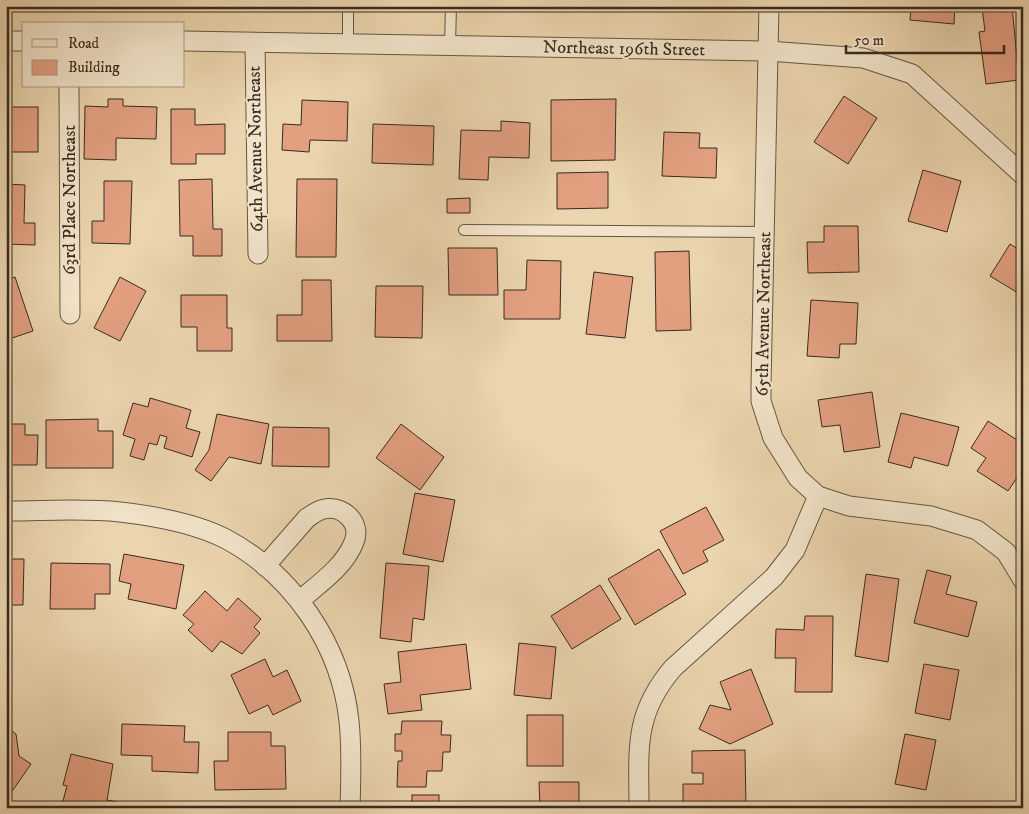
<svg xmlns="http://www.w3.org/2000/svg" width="1029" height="814" viewBox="0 0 1029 814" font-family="'IM FELL DW Pica',serif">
	<rect width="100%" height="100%" fill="#ebd5ae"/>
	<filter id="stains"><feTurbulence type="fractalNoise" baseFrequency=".004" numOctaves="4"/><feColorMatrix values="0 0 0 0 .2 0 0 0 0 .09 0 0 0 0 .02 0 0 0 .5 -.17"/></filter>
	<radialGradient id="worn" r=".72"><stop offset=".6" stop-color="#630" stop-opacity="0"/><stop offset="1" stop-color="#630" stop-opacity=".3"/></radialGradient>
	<g fill="#e3a081" stroke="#392b20">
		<path d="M911 6H955L954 24 910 20Z"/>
		<path d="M997 6H1012L1019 80 986 84 979 32 985 31 982 8Z"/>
		<path d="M844 96 877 118 848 164 814 142Z"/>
		<path d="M108 99H123V106L157 107 156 139 116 138V160L84 159 85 106 108 107Z"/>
		<path d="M616 99 615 160 551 161V100Z"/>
		<path d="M302 100 348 102 347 141 310 140 309 152 282 150 283 124 301 125Z"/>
		<rect x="6" y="107" width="32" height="45"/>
		<path d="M171 109H195V125L225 124V154H196V164H171Z"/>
		<path d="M501 121 530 123 529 158 489 157 488 180 459 179 461 130 501 131Z"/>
		<path d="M373 124 434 126 433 165 372 163Z"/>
		<path d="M664 132 700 133 699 148H717L716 178 662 176Z"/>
		<path d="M923 170 961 181 947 232 908 221Z"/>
		<path d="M608 172V208L557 209V173Z"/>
		<path d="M212 179 213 229H222V256H193V236H180L179 180Z"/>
		<path d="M297 179H337L336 257H296Z"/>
		<path d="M104 181H132L130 244 92 243V221H104Z"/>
		<path d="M6 184 25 185 24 223H35V245L6 244Z"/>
		<path d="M470 198V213H447V199Z"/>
		<path d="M824 226H858L859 272 808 273 807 242H824Z"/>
		<path d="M1010 244 1023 252V296L990 276Z"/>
		<path d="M448 248H497L498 295H449Z"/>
		<path d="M689 251 691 330 656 331 655 252Z"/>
		<path d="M527 260 561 261 560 319H504V290H526Z"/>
		<path d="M594 272 633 277 625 338 586 334Z"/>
		<path d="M15 277 33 331 6 340V280Z"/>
		<path d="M120 277 146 291 120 341 94 328Z"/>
		<path d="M302 280H331L332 341H277V315H302Z"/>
		<path d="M376 286H423L422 338 375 337Z"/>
		<path d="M181 295H227V328H232V351H197V327H181Z"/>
		<path d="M811 300 858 303 856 344H840L839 358 807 356Z"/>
		<path d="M872 392 880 447 844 452 840 425 822 427 818 400Z"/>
		<path d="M150 398 191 410 186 428 200 432 192 457 164 448 167 437 160 435 157 445 149 443 144 460 130 456 135 439 123 435 133 403 148 407Z"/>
		<path d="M901 413 959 427 948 466 914 457 911 468 888 462Z"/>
		<path d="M217 414 269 424 261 464 229 457 211 481 195 470 209 450Z"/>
		<path d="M98 419V431H113V468H46V420Z"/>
		<path d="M988 421 1023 444V469L1008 491 977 471 986 458 971 448Z"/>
		<path d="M6 424H25V435H38L37 465H6Z"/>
		<path d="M401 424 444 457 420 490 376 458Z"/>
		<path d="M273 427 329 428V467L272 466Z"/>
		<path d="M415 493 455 500 443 562 403 554Z"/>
		<path d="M706 507 724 540 703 551 708 561 683 574 660 531Z"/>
		<path d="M659 549 686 594 635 625 608 579Z"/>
		<path d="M124 554 184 565 176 609 128 599 131 584 119 581Z"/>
		<path d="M6 559H24L23 605H6Z"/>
		<path d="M51 563 110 564V594H95V609H50Z"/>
		<path d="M386 563 429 566 424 620 413 618 411 642 380 638Z"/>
		<path d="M927 570 951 576 946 594 977 602 968 637 914 623Z"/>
		<path d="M866 574 899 579 888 662 855 656Z"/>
		<path d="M600 585 621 619 572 649 551 616Z"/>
		<path d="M205 591 227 611 238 598 261 619 254 627 260 633 242 654 221 641 212 652 188 630 194 624 183 615Z"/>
		<path d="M805 616H833L832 692H795L796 658H775L776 629 804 630Z"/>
		<path d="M519 643 556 647 551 699 514 695Z"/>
		<path d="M466 644 471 689 420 695 422 710 388 714 384 684 401 682 398 652Z"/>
		<path d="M265 659 273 677 287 670 301 701 273 715 268 705 249 714 231 675Z"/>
		<path d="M924 664 959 670 950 720 915 713Z"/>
		<path d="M751 669 773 724 730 744 699 729 710 705 731 710 720 682Z"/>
		<rect x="527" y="715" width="36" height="51"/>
		<path d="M402 721H442L441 735H451L450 752H443L442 771H427L426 787H397L398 761H402V751H395V734H401Z"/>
		<path d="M122 724 185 726 184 742H199L198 773 152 771V756L121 755Z"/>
		<path d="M9 729 16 734 19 756 31 764 6 800V730Z"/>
		<path d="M228 732H271V746H285L286 789 215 790 214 761H228Z"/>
		<path d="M905 734 936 740 926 790 895 784Z"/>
		<path d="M745 750 746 808H683V784H703V773H692V751Z"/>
		<path d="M71 754 113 764 107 800 117 802 116 808H61L67 786 63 785Z"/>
		<path d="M539 782H579V808H540Z"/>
		<rect x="412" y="795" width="27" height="13"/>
	</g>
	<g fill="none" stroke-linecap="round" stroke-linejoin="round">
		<g stroke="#665644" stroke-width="12">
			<g id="service">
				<path d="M348 45V6"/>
				<path d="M450 46 451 6"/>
				<path d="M464 230 766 232"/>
			</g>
		</g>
		<g stroke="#665644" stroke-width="21">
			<g id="minor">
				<path d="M769 6 761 385V401L773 438 798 478 818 496 849 506 931 516 977 530 1006 552 1023 580"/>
				<path d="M6 41H24"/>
				<path d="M184 41 768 51 863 58 912 74 1023 175"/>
				<path d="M255 43 258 254"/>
				<path d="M69 86 70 314"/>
				<path d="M6 511C44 511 83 508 120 512 155 516 195 523 226 539 293 575 341 645 349 721 352 749 351 779 350 808"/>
				<path d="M265 566 307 518C312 515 318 510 324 509 343 505 362 523 354 542 345 566 319 584 300 600"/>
				<path d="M639 808C639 750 633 715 673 668L774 577 795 550 818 496"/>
			</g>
		</g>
		<use href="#service" stroke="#f2e4ca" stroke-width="10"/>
		<use href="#minor" stroke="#f2e4ca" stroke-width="19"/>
	</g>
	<g text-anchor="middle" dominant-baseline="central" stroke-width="4" stroke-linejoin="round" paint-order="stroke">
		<g font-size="18" fill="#392b20" stroke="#f2e4ca">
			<text transform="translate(624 49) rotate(1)">Northeast 196th Street</text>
			<text transform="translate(256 149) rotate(-91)">64th Avenue Northeast</text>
			<text transform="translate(70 200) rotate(-90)">63rd Place Northeast</text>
			<text transform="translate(764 314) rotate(-89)">65th Avenue Northeast</text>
		</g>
	</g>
	<rect width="1029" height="814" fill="none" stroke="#ebd5ae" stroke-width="25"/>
	<rect x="8" y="8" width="1014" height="799" fill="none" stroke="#392b20" stroke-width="2.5"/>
	<rect x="12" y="12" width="1004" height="789" fill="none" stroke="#392b20"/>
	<rect x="22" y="22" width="162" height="65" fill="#f2e4ca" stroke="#a89a86"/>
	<rect x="32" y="39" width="25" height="8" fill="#f2e4ca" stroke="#a89a86"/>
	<text x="68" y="48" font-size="15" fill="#392b20">Road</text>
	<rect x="32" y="60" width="25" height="15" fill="#e3a081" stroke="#a89a86"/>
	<text x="68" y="72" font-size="15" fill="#392b20">Building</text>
	<path d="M846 45v8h158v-8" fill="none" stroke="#392b20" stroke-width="2.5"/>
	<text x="854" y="45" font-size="15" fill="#392b20" stroke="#f2e4ca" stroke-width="4" paint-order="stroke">50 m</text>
	<rect width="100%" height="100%" filter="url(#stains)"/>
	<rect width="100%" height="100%" fill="url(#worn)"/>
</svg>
